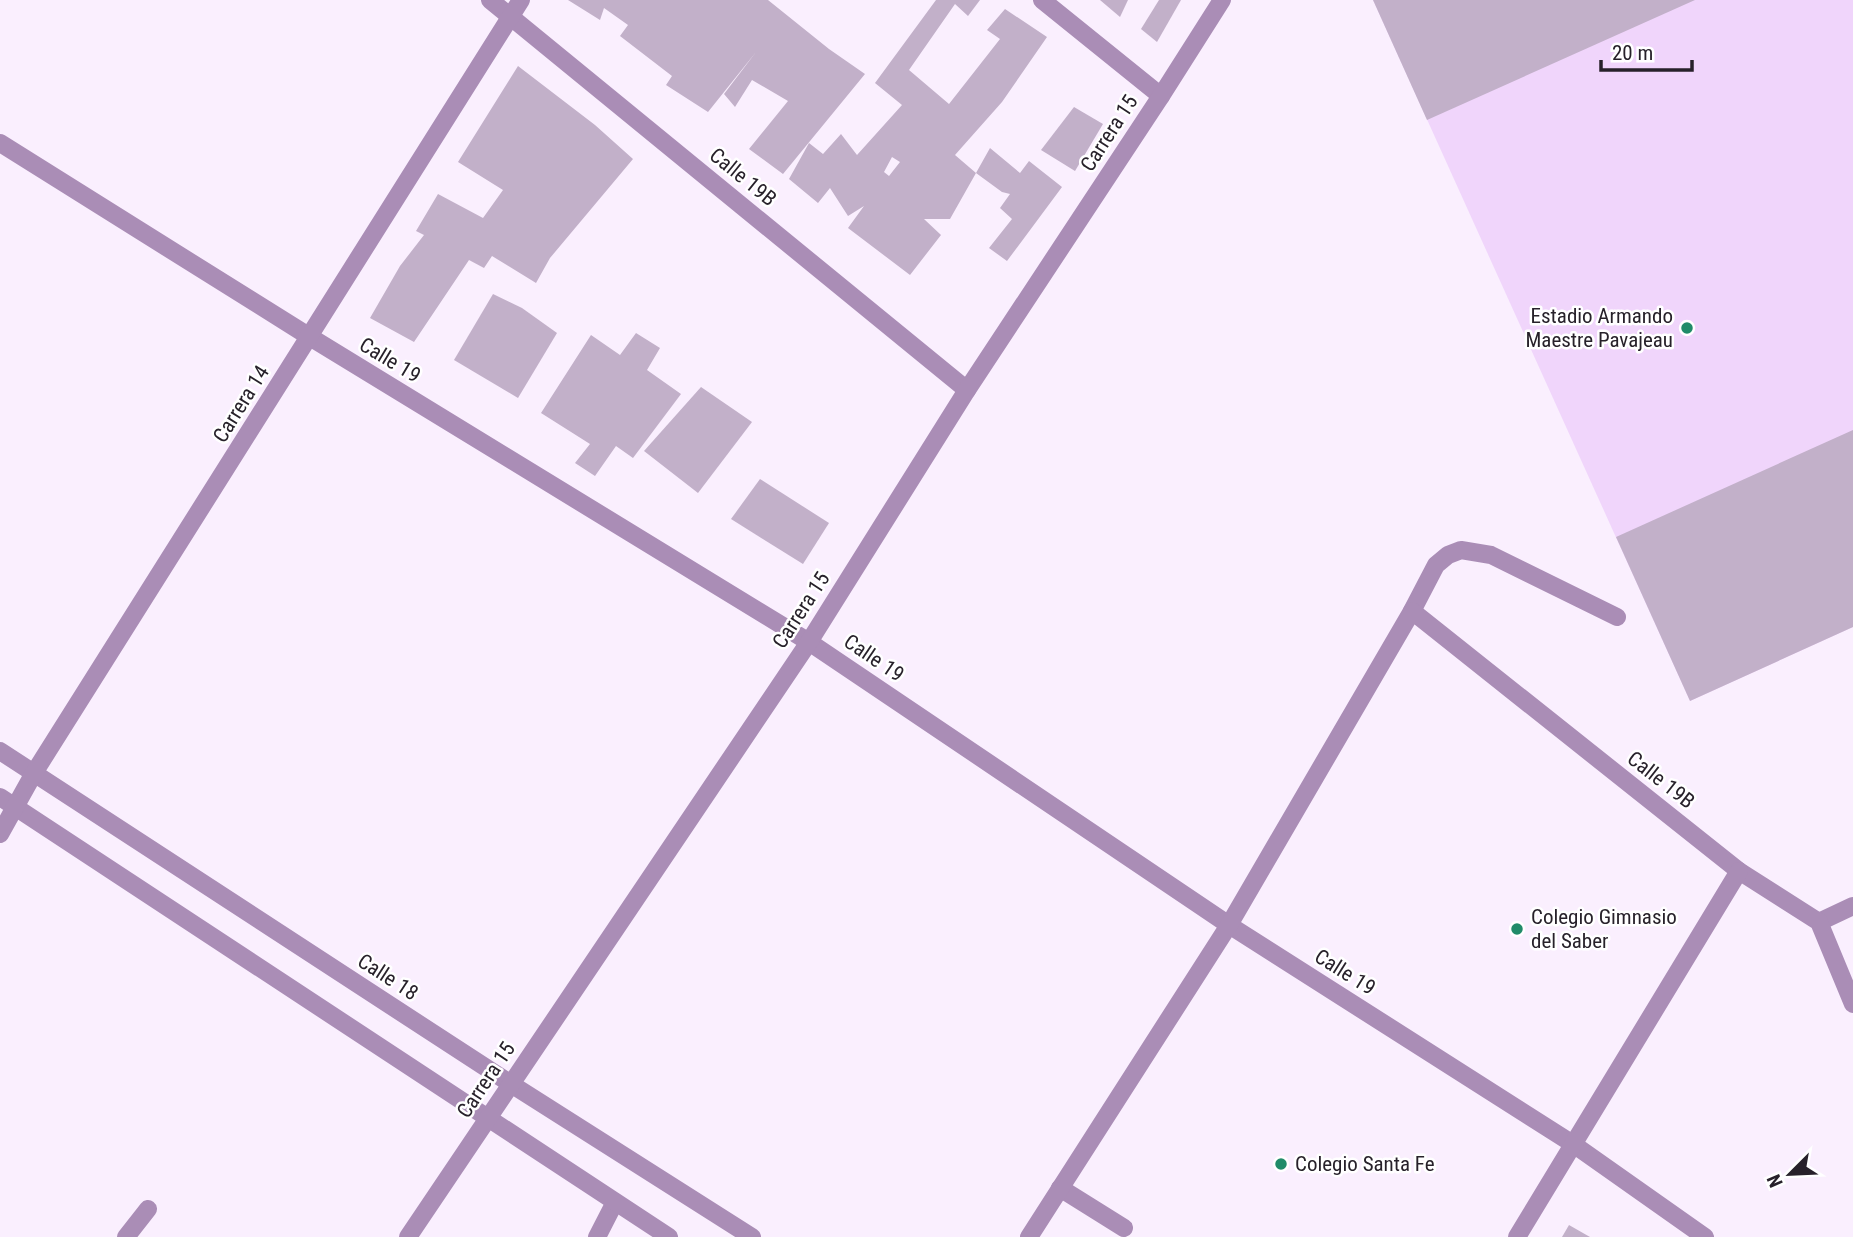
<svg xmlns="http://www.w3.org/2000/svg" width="1853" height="1237" viewBox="0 0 1853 1237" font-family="'Roboto Condensed',sans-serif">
	<rect width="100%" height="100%" fill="#faeffe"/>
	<path fill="#f0d5fb" d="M1373 0H1853V627L1690 701Z"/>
	<g fill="#c2b0c9" fill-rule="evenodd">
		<path d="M568 0H768L829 49 865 74 783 174 749 149 788 101 752 80 735 107 724 94 756 52 708 112 666 85 672 76 620 36 628 25 604 8 600 20Z"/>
		<path d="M936 0H980L968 16 955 4 909 70 949 104 1000 39 987 30 1005 9 1047 37 1002 102 955 155 976 173 950 219H924L941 235 910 275 848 228 864 206 848 216 830 188 818 203 789 179 809 143 823 154 841 134 857 155 902 105 875 83ZM892 157 900 162 889 176 884 172Z"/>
		<path d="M1100 0H1128L1120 17Z"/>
		<path d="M1159 0H1181L1157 42 1141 29Z"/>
		<path d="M1373 0H1695L1427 120Z"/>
		<path d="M518 66 595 125 633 159 550 258 536 283 492 256 484 268 469 260 414 342 370 318 400 266 424 235 416 231 438 194 483 218 503 190 458 162Z"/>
		<path d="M1074 107 1103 124 1075 171 1041 150Z"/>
		<path d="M990 148 1020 173 1029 161 1062 187 1007 261 989 248 1012 219 1000 208 1010 194 1002 192 976 173Z"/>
		<path d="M493 294 522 308 557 333 518 398 454 360Z"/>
		<path d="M636 333 660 348 647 370 681 394 633 458 616 446 595 476 575 463 590 444 541 413 591 335 620 355Z"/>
		<path d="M701 387 752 422 698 493 644 451Z"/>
		<path d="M1853 430V627L1690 701 1616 537Z"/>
		<path d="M760 479 829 523 803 564 731 519Z"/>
		<path d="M1569 1225 1590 1237H1562Z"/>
	</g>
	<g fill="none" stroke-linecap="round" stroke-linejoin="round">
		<g stroke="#aa8db6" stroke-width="18">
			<path d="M1412 611 1436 565 1448 555 1461 550 1491 555 1617 617"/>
			<path d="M1060 1188 1124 1228"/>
			<path d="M126 1237 148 1209"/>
			<path d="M597 1237 615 1202"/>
		</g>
		<g stroke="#aa8db6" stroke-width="18">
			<path d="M490 0 967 390"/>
			<path d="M1042 0 1161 96"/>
			<path d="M0 143 310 337 809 642 1229 925 1573 1144 1705 1237"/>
			<path d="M0 751 511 1084 752 1237"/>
			<path d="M0 797 669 1237"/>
			<path d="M0 834 34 773 521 0"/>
			<path d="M1819 922 1853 906"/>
			<path d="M408 1237 809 642 967 390 1161 96 1222 0"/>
			<path d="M1029 1237 1229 925 1412 611 1739 871 1819 922 1853 1004"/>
			<path d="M1517 1237 1739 871"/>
		</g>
	</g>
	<g fill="#208b69" stroke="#fff" stroke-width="2.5">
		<circle cx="1687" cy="328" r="7"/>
		<circle cx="1517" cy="929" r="7"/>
		<circle cx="1281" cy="1164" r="7"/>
	</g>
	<g text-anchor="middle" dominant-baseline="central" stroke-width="5" stroke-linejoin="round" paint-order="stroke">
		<g font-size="21" fill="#27212a" stroke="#fff">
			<text transform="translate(1109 133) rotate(-57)">Carrera 15</text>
			<text transform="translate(743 177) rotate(39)">Calle 19B</text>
			<text transform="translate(390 360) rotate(31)">Calle 19</text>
			<text transform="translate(241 404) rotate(-58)">Carrera 14</text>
			<text transform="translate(801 610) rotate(-57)">Carrera 15</text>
			<text transform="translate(874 658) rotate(34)">Calle 19</text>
			<text transform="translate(1661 780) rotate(38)">Calle 19B</text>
			<text transform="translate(1345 972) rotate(32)">Calle 19</text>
			<text transform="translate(388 977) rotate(33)">Calle 18</text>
			<text transform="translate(486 1080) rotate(-56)">Carrera 15</text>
		</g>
		<g font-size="21" fill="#27212a" stroke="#fff" text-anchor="start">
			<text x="1673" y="316" text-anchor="end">Estadio Armando<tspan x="1673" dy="24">Maestre Pavajeau</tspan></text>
			<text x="1531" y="917">Colegio Gimnasio<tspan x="1531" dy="24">del Saber</tspan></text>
			<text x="1295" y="1164">Colegio Santa Fe</text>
		</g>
	</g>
	<g transform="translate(1790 1174) rotate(246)" stroke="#ffffff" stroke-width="5" paint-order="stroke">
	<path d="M0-5L12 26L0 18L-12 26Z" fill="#27212a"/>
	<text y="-10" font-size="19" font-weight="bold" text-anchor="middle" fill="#27212a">N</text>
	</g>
	<path d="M1601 60v10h91v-10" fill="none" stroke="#27212a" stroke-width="3.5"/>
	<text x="1612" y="60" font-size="21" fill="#27212a" stroke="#ffffff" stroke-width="5" paint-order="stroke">20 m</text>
</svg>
